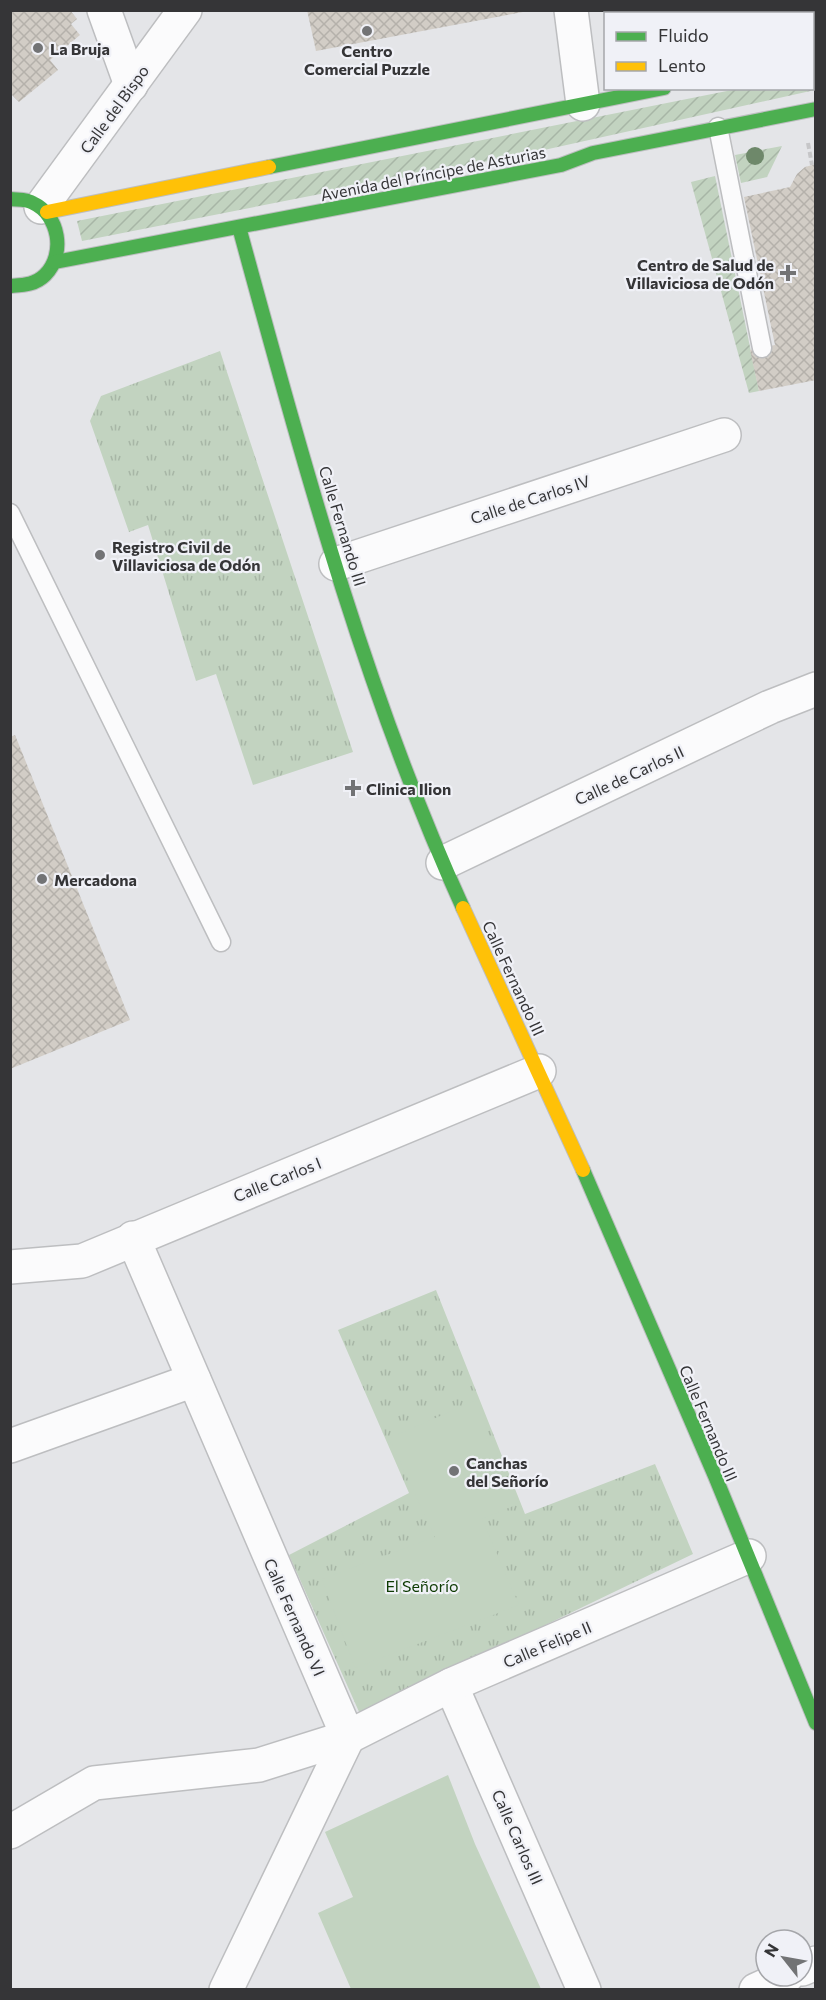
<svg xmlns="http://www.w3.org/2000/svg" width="826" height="2000" viewBox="0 0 826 2000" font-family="Commissioner,sans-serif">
	<defs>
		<pattern id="park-tufts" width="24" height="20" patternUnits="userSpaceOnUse" patternTransform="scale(1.5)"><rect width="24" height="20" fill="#c2d3c0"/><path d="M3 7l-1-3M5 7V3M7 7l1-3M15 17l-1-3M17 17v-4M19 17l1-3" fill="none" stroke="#a7b6a6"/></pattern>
		<pattern id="garden-furrows" width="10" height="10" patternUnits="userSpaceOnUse" patternTransform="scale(1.5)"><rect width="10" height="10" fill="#c2d3c0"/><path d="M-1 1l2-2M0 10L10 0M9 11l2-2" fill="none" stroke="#a7b6a6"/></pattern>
		<pattern id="building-cross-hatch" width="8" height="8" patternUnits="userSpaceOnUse" patternTransform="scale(1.5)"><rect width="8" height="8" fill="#d2cdc6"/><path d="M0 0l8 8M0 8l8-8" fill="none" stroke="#b5b1ab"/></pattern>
	</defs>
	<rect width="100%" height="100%" fill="#e4e5e8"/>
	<g fill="url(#park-tufts)">
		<path d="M220 351 353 752 253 785 216 674 196 681 148 525 129 532 90 421 101 396Z"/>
		<path d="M436 1290 525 1514 655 1464 693 1554 360 1714 289 1555 409 1493 338 1330Z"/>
	</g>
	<g fill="url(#garden-furrows)">
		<path d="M815 72V90L544 150 82 241 77 221 737 89 812 88 813 73Z"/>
		<path d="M782 146 767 177 741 183 735 155Z"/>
		<path d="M715 176 759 391 749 393 691 182Z"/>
	</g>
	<g fill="#c2d3c0">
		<path d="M475 1401 518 1504 482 1519 519 1605 355 1668 322 1579 435 1537 389 1438Z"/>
		<path d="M448 1775 475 1844 541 1989H351L318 1913 353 1897 325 1832Z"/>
	</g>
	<g fill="url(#building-cross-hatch)">
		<path d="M10 10H70L77 19 71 24 80 35 50 60 58 70 19 102 10 93Z"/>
		<path d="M307 10H523V12L316 51Z"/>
		<path d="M816 164V380L759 391 750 350 775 345 744 197 790 187 797 174 805 167Z"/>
		<path d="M15 735 130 1020 10 1069V737Z"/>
	</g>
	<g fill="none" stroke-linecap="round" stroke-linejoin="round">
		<g stroke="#bdbec0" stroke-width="21">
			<g id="lane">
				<path d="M718 127 762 348"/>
				<path d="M10 513 221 942"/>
			</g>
		</g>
		<g stroke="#bdbec0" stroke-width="36">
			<g id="street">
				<path d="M104 10 131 85"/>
				<path d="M571 10 583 104"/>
				<path d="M41 207 185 10"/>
				<path d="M336 564 724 435"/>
				<path d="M443 863 770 707 816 689"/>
				<path d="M133 1238 348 1737 226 1990"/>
				<path d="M10 1267 82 1261 539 1071"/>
				<path d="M10 1446 194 1380"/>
				<path d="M451 1685 584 1990"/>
				<path d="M10 1832 94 1783 259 1765 348 1737 451 1685 749 1556"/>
				<path d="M802 1969 816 1963"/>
				<path d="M756 1990 787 1976"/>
			</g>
		</g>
		<g stroke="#bdbec0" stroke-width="16">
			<g id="fast">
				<path d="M812 60 816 59"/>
				<path d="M269 167 664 88"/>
				<path d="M10 199C17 200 27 199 33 203 59 215 66 254 45 275 35 285 23 285 10 286"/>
				<path d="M239 227C302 457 364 691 463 908"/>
				<path d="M55 262 561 165 593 153 816 109"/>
				<path d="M583 1170 715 1476 816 1723"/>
			</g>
		</g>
		<g stroke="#bdbec0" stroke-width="16">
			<g id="slow">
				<path d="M47 212 269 167"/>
				<path d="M463 908 583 1170"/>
			</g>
		</g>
		<path stroke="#c6c6c8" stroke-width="4" stroke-dasharray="6 3" stroke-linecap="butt" d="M808 143 812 165"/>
		<use href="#lane" stroke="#fbfbfc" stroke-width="18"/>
		<use href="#street" stroke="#fbfbfc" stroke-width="33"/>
		<use href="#fast" stroke="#4caf50" stroke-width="14"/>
		<use href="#slow" stroke="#ffc107" stroke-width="14"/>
	</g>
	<circle fill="#6e886a" cx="755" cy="156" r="9"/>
	<g fill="#727375" stroke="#f0f1f7" stroke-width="2">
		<circle cx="367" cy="31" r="6"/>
		<circle cx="38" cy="48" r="6"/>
		<path d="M785 264h6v6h6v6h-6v6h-6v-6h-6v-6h6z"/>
		<circle cx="100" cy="555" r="6"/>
		<path d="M350 779h6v6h6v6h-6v6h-6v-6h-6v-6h6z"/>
		<circle cx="42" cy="879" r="6"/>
		<circle cx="454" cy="1471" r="6"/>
	</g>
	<g text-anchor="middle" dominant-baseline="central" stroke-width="4.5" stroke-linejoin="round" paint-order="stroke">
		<g font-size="16" font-weight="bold" fill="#353537" stroke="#f0f1f7" text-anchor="start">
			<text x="50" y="48">La Bruja</text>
			<text x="367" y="50" text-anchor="middle">Centro<tspan x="367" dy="18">Comercial Puzzle</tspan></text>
			<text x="774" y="264" text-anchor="end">Centro de Salud de<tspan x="774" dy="18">Villaviciosa de Odón</tspan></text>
			<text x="112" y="546">Registro Civil de<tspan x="112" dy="18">Villaviciosa de Odón</tspan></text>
			<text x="366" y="788">Clinica Ilion</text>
			<text x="54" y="879">Mercadona</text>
			<text x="466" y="1462">Canchas<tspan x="466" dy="18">del Señorío</tspan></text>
		</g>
		<g font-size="16" fill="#353537" stroke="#f0f1f7">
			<text transform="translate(114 109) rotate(-54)">Calle del Bispo</text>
			<text transform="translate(433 173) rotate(-11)">Avenida del Príncipe de Asturias</text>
			<text transform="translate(530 499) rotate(-18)">Calle de Carlos IV</text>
			<text transform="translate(343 526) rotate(73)">Calle Fernando III</text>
			<text transform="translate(629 775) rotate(-25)">Calle de Carlos II</text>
			<text transform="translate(514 978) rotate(65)">Calle Fernando III</text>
			<text transform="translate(277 1179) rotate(-22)">Calle Carlos I</text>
			<text transform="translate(709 1423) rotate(67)">Calle Fernando III</text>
			<text transform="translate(295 1617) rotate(66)">Calle Fernando VI</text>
			<text transform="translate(547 1644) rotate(-23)">Calle Felipe II</text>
			<text transform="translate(518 1837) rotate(66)">Calle Carlos III</text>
		</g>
		<g font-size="16" fill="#0e3b03" stroke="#f0f1f7">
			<text x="422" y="1585">El Señorío</text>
		</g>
	</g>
	<rect width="826" height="2000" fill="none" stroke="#353537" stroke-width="24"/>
	<rect x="604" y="12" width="210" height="78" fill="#f0f1f7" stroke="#a5a6aa" stroke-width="1.5"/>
	<rect x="616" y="32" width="30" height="9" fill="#4caf50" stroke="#a5a6aa" stroke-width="1.5"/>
	<text x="658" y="42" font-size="18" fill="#353537">Fluido</text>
	<rect x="616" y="62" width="30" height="9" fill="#ffc107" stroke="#a5a6aa" stroke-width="1.5"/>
	<text x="658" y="72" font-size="18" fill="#353537">Lento</text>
	<g transform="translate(784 1958) rotate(301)"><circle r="28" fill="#f0f1f7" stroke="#a5a6aa" stroke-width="1.5"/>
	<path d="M0-4.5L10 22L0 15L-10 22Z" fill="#727375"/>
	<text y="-9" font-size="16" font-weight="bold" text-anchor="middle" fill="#353537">N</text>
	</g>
</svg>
